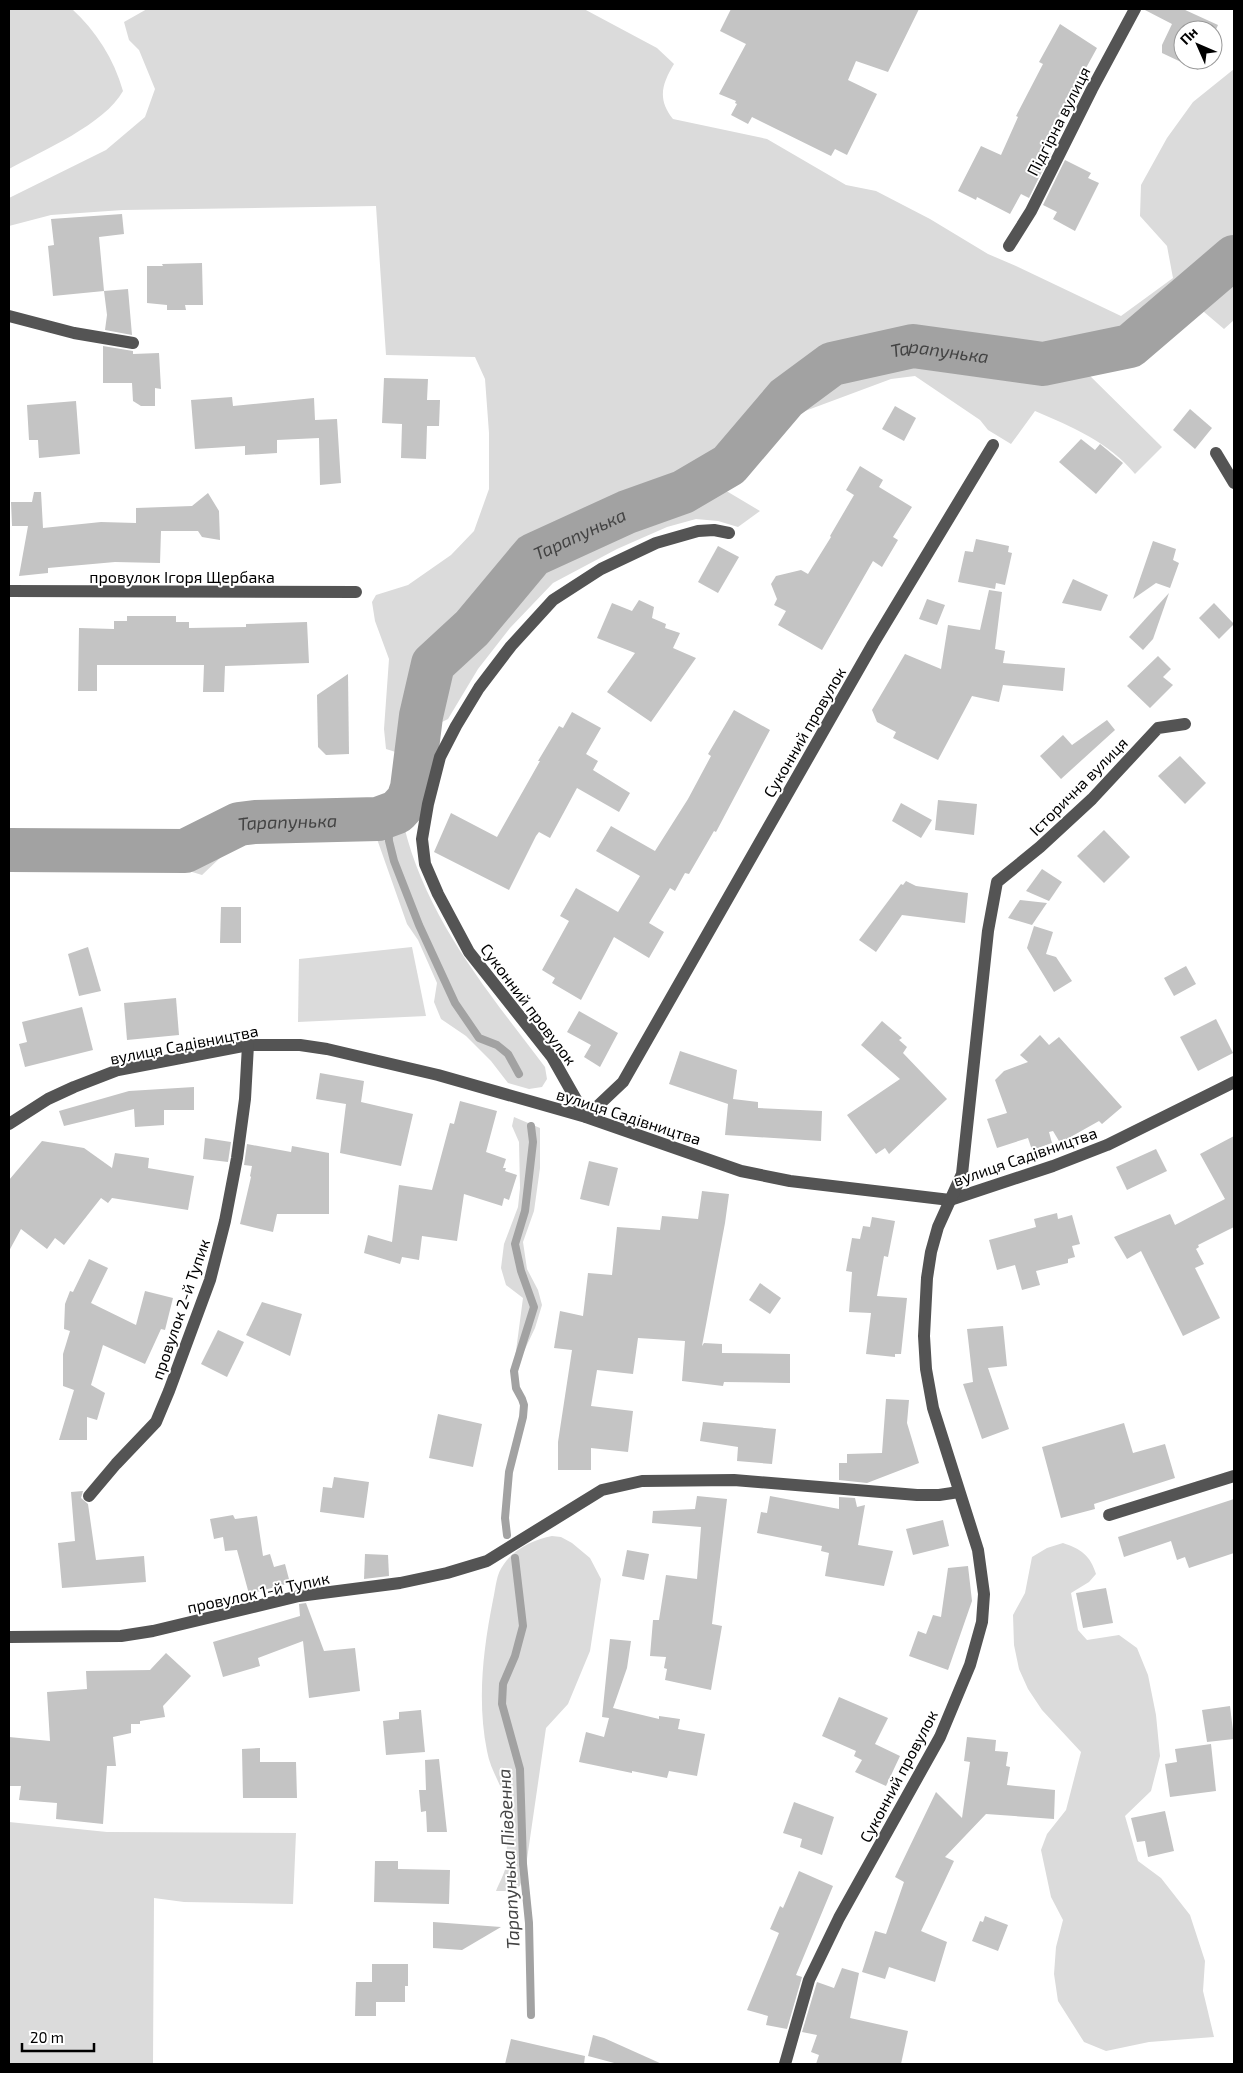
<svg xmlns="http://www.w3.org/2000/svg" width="1243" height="2073" viewBox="0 0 1243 2073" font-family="'Exo 2',sans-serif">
	<rect width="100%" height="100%" fill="#fff"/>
	<g fill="#dbdbdb">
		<path d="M9 9H72C96 31 114 59 123 91 105 124 42 151 9 169Z"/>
		<path d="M147 9H584L657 48 674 64C662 84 657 99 673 119L767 139 846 185 876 191 930 219 988 254 1016 266 1121 316 1173 278 1167 246 1140 216 1141 185 1167 138 1193 102 1234 69V320L1224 329 1197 306 1141 344 1114 359 1084 370 1162 447 1135 474C1109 442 1072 427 1035 411L1011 444 988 430 980 420 915 376 891 379 797 414 718 486 760 511 738 527 718 521 696 519 667 527 617 549 553 583 510 628 478 669 448 719 424 731 422 750 411 748 402 754 386 749 384 729 389 659 375 621 372 602 376 595 408 585 451 555 474 531 489 489V433L485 379 475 357 386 355 376 206 123 210 51 215 9 226V198L106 150 145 117 155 89 139 50 129 40 124 22Z"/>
		<path d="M249 809 250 841 221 857 202 875C137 853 76 862 9 863V831L129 834 164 843 205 831Z"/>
		<path d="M396 822 404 826C426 918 489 993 545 1067L547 1079 542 1087 529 1089 508 1083 491 1061 466 1036 441 1019 434 1002 437 983 418 940 407 924 377 839 381 826Z"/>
		<path d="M412 947 426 1016 298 1022 299 959Z"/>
		<path d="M514 1117 540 1128V1168L534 1211 523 1242 527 1269 538 1290 542 1305 535 1328 516 1368 514 1366 523 1298 506 1285 501 1268 504 1244 518 1207 520 1188 519 1142 512 1126Z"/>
		<path d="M552 1536 561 1537 572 1543 590 1558 601 1579 590 1651 568 1704 546 1728 526 1866 520 1886 511 1891H496C499 1883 504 1875 506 1866 507 1859 508 1808 506 1801 501 1784 490 1769 487 1751 477 1701 483 1650 493 1600 496 1587 496 1574 504 1564 514 1549 535 1539 552 1536Z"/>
		<path d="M1063 1543C1081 1549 1090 1555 1096 1574L1089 1582 1071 1593 1078 1630 1087 1640 1119 1635 1137 1648 1148 1675 1156 1715 1160 1756 1151 1791 1125 1816 1138 1861 1161 1878 1190 1915 1205 1961 1203 1991 1214 2037 1149 2042 1106 2051 1084 2042 1058 2001 1054 1974 1056 1947 1063 1920 1051 1897 1041 1850 1047 1834 1066 1810 1081 1752 1042 1710 1028 1689 1019 1669 1014 1645 1013 1615 1025 1593 1032 1557 1047 1548Z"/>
		<path d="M9 1822 107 1832 296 1833 293 1904 184 1902 154 1898 153 2064H9Z"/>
	</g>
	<path fill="#a2a2a2" d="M255 813 345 816 347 827 278 835 255 826Z"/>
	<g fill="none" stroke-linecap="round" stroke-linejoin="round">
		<g stroke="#a2a2a2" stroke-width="8">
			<path d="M388 817 389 841 394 861 419 925 455 1003 479 1038 497 1045 508 1054 519 1074"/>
			<path d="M507 1535 505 1518 509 1472 523 1417 524 1405 522 1399 516 1388 514 1371 534 1307 521 1271 515 1244 525 1211 533 1142 531 1126"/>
			<path d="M515 1558 523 1626 515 1656 503 1684 502 1704 520 1769 523 1864 529 1923 531 2015"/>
		</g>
		<path stroke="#a2a2a2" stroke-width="44" id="s1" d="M9 850 185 851 239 824 255 822 378 819 397 812 408 800 412 788 421 716 433 664 472 628 533 555 627 512 683 492 729 465 786 398 832 364 913 346 1043 364 1130 346 1234 257"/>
	</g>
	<g fill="#c4c4c4">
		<path d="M731 9H919L888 72 856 61 848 80 877 94 847 155 835 149 831 156 752 117 748 124 731 115 737 104 735 103 736 101 719 94 746 44 720 31Z"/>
		<path d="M1143 9H1183L1218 25 1213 36V30H1183V60H1202L1198 70 1162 53V45L1172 24Z"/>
		<path d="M1060 24 1097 48 1057 121 1044 150 1051 153 1029 198 1021 194 1010 214 977 197 976 200 958 191 981 146 1001 155 1018 117 1016 116 1043 64 1039 62Z"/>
		<path d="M1065 160 1091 173 1088 178 1099 183 1075 231 1053 219 1057 212 1043 205Z"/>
		<path d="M122 214 124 234 99 237 104 291 53 296 48 246 54 245 51 219Z"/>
		<path d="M202 263 203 305H185L186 310H167V305L147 303V266H163L162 264Z"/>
		<path d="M128 289 132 335 105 330 107 315 104 291Z"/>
		<path d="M103 346 133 351V354L159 353 161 389 155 388V406H141L133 401 132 383H103Z"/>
		<path d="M384 378 428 379 427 400H440L439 426H427L426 459 401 458 402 424 382 423Z"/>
		<path d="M232 397 233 406 314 398 315 420 337 419 341 483 320 485 319 438 277 440V453L245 455V446L195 449 191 400Z"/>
		<path d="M76 401 80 454 39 458 38 440H29L27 405Z"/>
		<path d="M895 406 916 418 904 441 882 429Z"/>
		<path d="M1190 409 1212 428 1195 449 1173 430Z"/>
		<path d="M1081 439 1095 450 1100 444 1123 463 1096 494 1059 462Z"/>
		<path d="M860 466 883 480 879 487 912 507 893 537 898 540 882 567 873 561 822 650 778 625 786 611 774 605 777 599 771 584 776 576 801 570 808 574 831 537 830 536 854 495 846 490Z"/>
		<path d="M34 492H41L43 528 101 522 136 523V508L192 506 208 493 219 511 220 540 202 537 198 531H161L160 563 115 562 48 568V573L19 576 28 526H12L11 502H32Z"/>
		<path d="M976 539 1009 546 1008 552 1012 553 1005 585 996 583 995 589 958 582 965 551 973 552Z"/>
		<path d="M1153 541 1176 549 1173 560 1179 563 1170 588 1156 583 1133 599Z"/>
		<path d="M718 546 739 557 718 593 698 582Z"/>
		<path d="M1073 579 1108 595 1101 611 1062 603Z"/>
		<path d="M989 590 1002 592 995 649 1005 651 1003 663 1065 668 1063 691 1003 685 999 702 972 696 938 760 893 738 896 732 877 722 872 710 905 654 941 669 948 625 980 630Z"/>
		<path d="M1169 593 1153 639 1143 650 1129 637Z"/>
		<path d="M927 599 945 605 937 625 919 619Z"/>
		<path d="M639 600 654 607 652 618 666 624 665 628 680 633 673 648 696 658 651 722 607 692 635 653 597 638 612 603 632 611Z"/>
		<path d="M1214 603 1234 624 1219 639 1199 618Z"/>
		<path d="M127 616H176V622H189V628L246 627V624L307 622 309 663 225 666 224 692H203L204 665H97V691H78L79 628 114 629V621H127Z"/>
		<path d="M1158 656 1171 669 1163 677 1173 685 1150 708 1127 686Z"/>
		<path d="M348 674 349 754 326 755 318 747 317 695Z"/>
		<path d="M734 710 770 730 716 832 714 831 689 874 685 873 675 891 670 888 649 923 664 932 649 958 614 937 581 1000 552 983 555 978 542 970 569 921 560 916 576 888 618 912 640 876 596 851 611 826 655 851 688 799 711 756 708 754Z"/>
		<path d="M572 712 601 728 586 754 598 761 593 770 630 793 619 812 577 788 550 838 539 832 536 836 509 890 434 852 451 813 497 837 540 761H538L559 726 563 728Z"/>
		<path d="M1107 720 1115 730 1061 779 1040 756 1063 735 1072 745Z"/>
		<path d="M1180 756 1206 783 1185 804 1158 776Z"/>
		<path d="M938 800 977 804 974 835 935 830Z"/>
		<path d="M901 803 932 820 921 838 892 821Z"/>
		<path d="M1104 830 1130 857 1104 883 1077 856Z"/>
		<path d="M1042 869 1062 882 1049 901 1026 891Z"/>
		<path d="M906 881 916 886 968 893 965 923 902 915 876 952 859 940 901 884 903 885Z"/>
		<path d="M1020 900 1047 903 1032 925 1008 918Z"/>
		<path d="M221 907H241V943H220Z"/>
		<path d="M1034 926 1053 932 1046 954 1056 957 1072 981 1054 992 1027 948Z"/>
		<path d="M88 947 101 991 79 996 68 954Z"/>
		<path d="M1186 966 1196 984 1174 996 1164 978Z"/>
		<path d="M176 998 179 1035 127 1040 124 1003Z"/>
		<path d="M82 1007 93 1050 25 1067 19 1044 27 1042 22 1022Z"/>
		<path d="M579 1011 618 1033 600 1067 584 1057 591 1045 567 1032Z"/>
		<path d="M1216 1019 1233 1053 1198 1071 1180 1037Z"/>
		<path d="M882 1021 902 1038 899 1040 907 1047 903 1053 947 1099 889 1154 885 1148 876 1154 847 1115 900 1079 861 1045Z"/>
		<path d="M1040 1035 1049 1045 1059 1037 1122 1107 1102 1124 1099 1121 1067 1139 1059 1141 1053 1131 1049 1132 1052 1143 1032 1150 1028 1138 997 1148 987 1119 1007 1113 995 1080 1004 1071 1028 1062 1020 1055Z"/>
		<path d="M680 1051 737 1070 733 1099 758 1102V1108L822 1111 821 1141 725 1135 728 1104 669 1084Z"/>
		<path d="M320 1073 364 1081 361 1102 413 1114 401 1166 340 1153 346 1104 316 1099Z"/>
		<path d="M194 1087V1110H164V1125L135 1127 134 1109 64 1126 59 1111 129 1091Z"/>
		<path d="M460 1101 497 1111 486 1152 506 1159 503 1168H506L505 1171 517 1175 509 1200 504 1198 502 1206 464 1194 457 1241 422 1236 419 1260 402 1257 400 1264 364 1253 368 1235 392 1242 399 1185 432 1190 450 1123 454 1124Z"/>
		<path d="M1234 1136V1227L1198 1245 1199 1247 1196 1249 1204 1264 1195 1268 1220 1318 1183 1336 1141 1251 1127 1259 1114 1237 1170 1214 1175 1225 1225 1199 1200 1154Z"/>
		<path d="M205 1138 231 1142 228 1162 203 1159Z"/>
		<path d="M42 1141 84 1148 112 1168 115 1153 149 1158 148 1168 194 1176 188 1210 112 1198 108 1203 101 1198 64 1245 55 1238 47 1249 21 1229 9 1251V1180Z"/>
		<path d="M247 1144 291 1152 292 1146 329 1153V1214H277L273 1232 240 1224 251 1177 250 1176 252 1166 244 1165Z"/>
		<path d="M1156 1149 1167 1171 1127 1190 1116 1167Z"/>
		<path d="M589 1161 618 1168 609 1206 580 1199Z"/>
		<path d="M702 1191 729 1194 725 1223 702 1346 704 1343 722 1344V1353L790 1354V1383L724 1382 723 1386 682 1381 685 1341 638 1338 633 1374 597 1370 591 1406 633 1411 628 1452 591 1448V1470H558V1442L572 1350 554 1348 560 1311 583 1316 588 1273 612 1275 617 1227 660 1230 662 1216 698 1219Z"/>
		<path d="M1057 1213 1058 1219 1072 1215 1080 1244 1072 1246 1075 1257 1068 1259V1263L1036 1271 1040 1285 1022 1290 1015 1265 997 1270 989 1240 1036 1227 1034 1219Z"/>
		<path d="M872 1217 895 1221 888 1257 884 1256 877 1296 907 1298 901 1354H895V1357L866 1354 871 1313 849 1312 852 1272 846 1271 852 1238 860 1239 863 1226 870 1227Z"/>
		<path d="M89 1259 108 1268 91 1303 136 1325 145 1291 173 1298 165 1330 161 1329 145 1364 103 1345 91 1385 105 1393 97 1420 87 1417V1440H59L74 1390 63 1386V1354L70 1331 64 1329 65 1304 70 1291 73 1292Z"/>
		<path d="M760 1283 781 1298 770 1314 749 1300Z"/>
		<path d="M262 1302 302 1314 290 1356 246 1335Z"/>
		<path d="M1003 1326 1007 1366 988 1368 1009 1429 982 1439 963 1384 973 1382 967 1329Z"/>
		<path d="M218 1330 244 1342 227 1377 201 1364Z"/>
		<path d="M886 1399 909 1400 907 1423 919 1463 867 1483 839 1480V1463H847V1454L882 1453Z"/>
		<path d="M438 1414 482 1424 473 1467 429 1458Z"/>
		<path d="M703 1422 776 1429 772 1464 737 1461 738 1447 700 1441Z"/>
		<path d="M1124 1423 1133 1453 1165 1444 1175 1478 1094 1504 1095 1509 1061 1518 1042 1447Z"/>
		<path d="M334 1477 369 1482 364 1518 320 1512 323 1487 332 1488Z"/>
		<path d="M83 1491 81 1498 88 1504 96 1560 144 1556 146 1582 62 1588 58 1543 75 1541 71 1492Z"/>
		<path d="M697 1496 727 1499 712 1624 722 1626 711 1690 665 1680 667 1669 664 1668 666 1657 650 1656 653 1620H659L666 1575 697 1579 701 1527 652 1523 653 1511 695 1509Z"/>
		<path d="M770 1496 839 1509V1497L855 1498 857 1507 865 1505 858 1545 893 1551 884 1586 825 1576 829 1553 821 1551 822 1546 757 1533 761 1512 767 1513Z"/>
		<path d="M1234 1499V1553L1189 1568 1185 1557 1177 1560 1171 1541 1124 1557 1118 1537Z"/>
		<path d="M233 1515 235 1519 257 1516 263 1556 270 1554 274 1567 285 1564 290 1583 249 1594 237 1550 225 1551 223 1537 214 1539 210 1519Z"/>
		<path d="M943 1520 949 1546 913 1555 906 1529Z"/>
		<path d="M627 1550 649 1554 644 1580 622 1576Z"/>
		<path d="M365 1554 388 1555 389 1576 364 1579Z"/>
		<path d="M968 1566 972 1601 948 1670 909 1656 918 1631 926 1634 933 1615 941 1617 948 1568Z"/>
		<path d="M1106 1588 1113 1623 1083 1628 1076 1593Z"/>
		<path d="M306 1603 324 1651 355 1648 360 1691 309 1698 303 1641 258 1658 260 1666 223 1677 213 1642 300 1616 299 1604Z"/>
		<path d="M610 1639 631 1641 627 1668 613 1708 659 1719V1716L680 1719 678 1729 705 1734 697 1776 669 1771 667 1778 632 1771V1773L579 1762 586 1732 604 1737 609 1718 602 1717Z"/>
		<path d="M166 1653 191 1676 163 1706 165 1717 140 1721V1724H131V1733L113 1737 116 1766H107L103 1824 56 1819 57 1803 19 1800 21 1786H9V1737L50 1741 47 1692 87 1689 86 1671 150 1670Z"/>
		<path d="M839 1697 888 1718 875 1744 900 1756 886 1786 855 1772 862 1760 854 1756 856 1751 822 1736Z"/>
		<path d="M1230 1706 1234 1739 1207 1742 1202 1710Z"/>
		<path d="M421 1710 425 1752 386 1755 383 1721 399 1719V1712Z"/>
		<path d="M967 1737 996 1740 995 1751 1008 1752 1006 1766 1010 1767 1007 1785 1055 1790 1054 1819 986 1814 945 1857 954 1861 921 1931 947 1942 935 1982 889 1967 885 1979 862 1972 875 1931 886 1934 904 1882 895 1877 936 1792 962 1818 970 1762 964 1761Z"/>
		<path d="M1211 1744 1216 1791 1170 1797 1165 1764 1177 1762 1175 1749Z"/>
		<path d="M260 1748V1762H296L297 1798H243L242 1749Z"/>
		<path d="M439 1759 447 1832H427L426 1811 421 1812 419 1790H426L425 1760Z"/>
		<path d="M794 1802 834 1817 822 1855 800 1847 802 1839 783 1833Z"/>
		<path d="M1165 1811 1174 1851 1148 1857 1145 1841 1137 1842 1131 1818Z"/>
		<path d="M375 1861H398V1869L450 1870 449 1904 374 1902Z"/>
		<path d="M799 1871 833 1886 796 1975 802 1977 787 2029 766 2025 768 2016 747 2010 779 1933 770 1929 780 1906 783 1908Z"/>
		<path d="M985 1916 1008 1925 998 1951 972 1941 980 1921 983 1922Z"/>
		<path d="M433 1922 501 1927 462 1950 433 1948Z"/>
		<path d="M372 1964H408V1986H405V2002H376V2016H355L356 1982H372Z"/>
		<path d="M842 1968 859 1973 850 2018 908 2031 901 2064H816L819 2055 811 2052 817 2035 802 2032 817 1982 834 1988Z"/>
		<path d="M593 2035 604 2038 662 2064H618L588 2056Z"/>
		<path d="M511 2039 585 2056 584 2064H505Z"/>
	</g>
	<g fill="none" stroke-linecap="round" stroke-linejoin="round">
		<g stroke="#545454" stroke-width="12">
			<path d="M1009 246 1031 211 1092 89 1135 9"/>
			<path d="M9 316 74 333 133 343"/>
			<path d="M1216 453 1234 483"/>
			<path d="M729 533 714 530 698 531 656 543 601 569 553 600 511 646 479 688 456 726 440 757 428 804 422 839 425 864 438 894 469 952 552 1057 586 1117 623 1082 873 644 993 445"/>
			<path d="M9 591 356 592"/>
			<path d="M9 1124 48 1099 74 1087 118 1070 248 1045H300L327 1049 438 1075 586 1117 741 1171 790 1181 950 1200 1053 1166 1107 1145 1234 1082"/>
			<path d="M89 1496 116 1464 156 1422 169 1391 210 1280 225 1221 237 1158 245 1099 248 1045"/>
			<path d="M1109 1515 1234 1476"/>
			<path d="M9 1637 121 1636 153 1631 299 1596 400 1583 447 1573 487 1561 602 1490 642 1481 734 1480 917 1495H939L959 1492"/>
			<path d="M785 2064 809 1980 839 1918 940 1737 970 1665 982 1622 984 1594 978 1550 933 1408 926 1369 924 1336 927 1278 931 1252 938 1227 962 1174 988 931 997 882 1040 847 1092 799 1158 728 1185 724"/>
		</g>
	</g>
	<g text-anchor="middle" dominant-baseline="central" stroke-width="4" stroke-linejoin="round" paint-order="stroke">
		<g font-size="16" fill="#000" stroke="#fff">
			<text transform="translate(1058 121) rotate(-63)">Підгірна вулиця</text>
			<text x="182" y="576">провулок Ігоря Щербака</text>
			<text transform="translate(804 732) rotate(-60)">Суконний провулок</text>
			<text transform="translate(1078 786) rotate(-45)">Історична вулиця</text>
			<text transform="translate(529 1004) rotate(53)">Суконний провулок</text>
			<text transform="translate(184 1044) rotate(-11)">вулиця Садівництва</text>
			<text transform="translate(629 1116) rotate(18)">вулиця Садівництва</text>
			<text transform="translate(1025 1156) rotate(-19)">вулиця Садівництва</text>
			<text transform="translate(180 1309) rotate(-71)">провулок 2-й Тупик</text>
			<text transform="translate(258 1592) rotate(-12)">провулок 1-й Тупик</text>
			<text transform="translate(898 1776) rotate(-62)">Суконний провулок</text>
		</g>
		<g font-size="18" font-style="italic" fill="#434343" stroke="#fff">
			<text stroke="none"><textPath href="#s1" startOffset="1170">Тарапунька</textPath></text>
			<text stroke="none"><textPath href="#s1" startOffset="750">Тарапунька</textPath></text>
			<text stroke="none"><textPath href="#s1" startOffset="285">Тарапунька</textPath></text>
			<text transform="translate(508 1859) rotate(-93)">Тарапунька Південна</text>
		</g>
	</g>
	<rect width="1243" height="2073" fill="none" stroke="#000000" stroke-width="20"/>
	<g transform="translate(1198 45) rotate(315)"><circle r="24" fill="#ffffff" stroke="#999999"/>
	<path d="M0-4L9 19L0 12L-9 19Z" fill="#000000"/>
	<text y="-8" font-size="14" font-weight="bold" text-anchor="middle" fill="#000000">Пн</text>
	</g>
	<path d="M22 2043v8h72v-8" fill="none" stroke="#000000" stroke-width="2.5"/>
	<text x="30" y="2043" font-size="15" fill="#000000" stroke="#ffffff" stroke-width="4" paint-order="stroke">20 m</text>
</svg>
